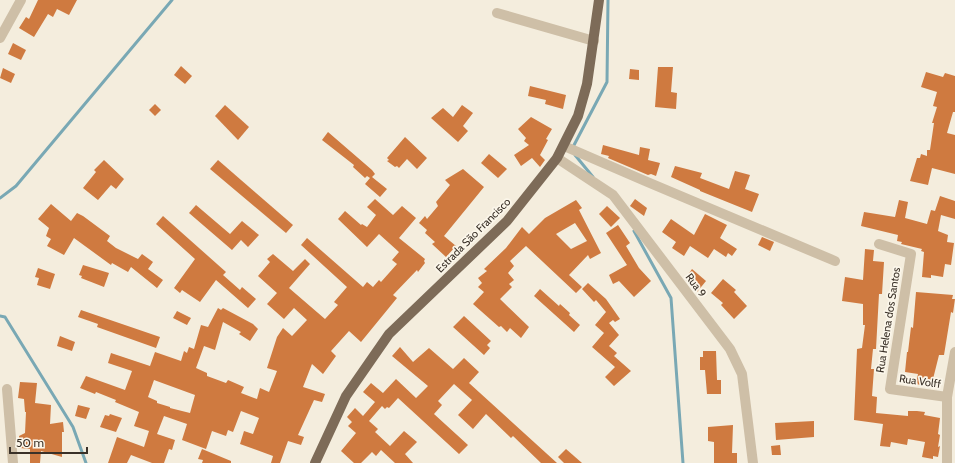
<svg xmlns="http://www.w3.org/2000/svg" width="955" height="463" viewBox="0 0 955 463" font-family="Cabin,sans-serif">
	<rect width="100%" height="100%" fill="#f4eddd"/>
	<g fill="none" stroke-linecap="round" stroke-linejoin="round">
		<g stroke="#79a8b4" stroke-width="3">
			<path d="M573 147 607 82 608 0"/>
			<path d="M575 155 593 177"/>
			<path d="M0 198 16 186 172 0"/>
			<path d="M634 231 671 298 683 463"/>
			<path d="M0 316 5 317 73 427 86 463"/>
		</g>
	</g>
	<g fill="#cf7a40" fill-rule="evenodd">
		<path d="M38 0H77L69 15 57 9 53 17 48 14 34 37 19 28 26 17 29 19Z"/>
		<path d="M13 43 26 50 21 60 8 54Z"/>
		<path d="M181 66 192 76 185 84 174 75Z"/>
		<path d="M658 67H673L671 92 677 93 676 109 655 107Z"/>
		<path d="M3 68 15 74 11 83 0 78Z"/>
		<path d="M630 69 639 70V80L629 79Z"/>
		<path d="M926 72 943 77 945 73 955 76V112H953L947 133 955 135V174L932 168 928 185 910 181 917 158H920L921 154 927 156V150H930L934 123H932L937 107 933 106 937 92 921 87Z"/>
		<path d="M530 86 566 95 563 109 545 104 546 100 528 96Z"/>
		<path d="M155 104 161 110 155 116 149 110Z"/>
		<path d="M225 105 249 127 238 140 215 116Z"/>
		<path d="M462 105 473 113 463 126 468 131 458 142 431 118 443 108 453 117Z"/>
		<path d="M531 117 552 129 546 139 548 140 540 155 545 160 540 167 532 158 521 166 514 155 529 145 524 141 526 138 518 129Z"/>
		<path d="M328 132 372 170 375 174 372 177 387 189 380 197 365 184 370 178 367 176 365 178 353 167 354 165 322 140Z"/>
		<path d="M405 137 427 158 417 169 407 159 399 168 397 166 395 167 387 161 389 160 387 158Z"/>
		<path d="M603 145 639 155 640 147 650 149 648 160 660 163 656 176 651 174 648 175 608 158 609 156 601 154Z"/>
		<path d="M489 154 507 169 498 178 481 163Z"/>
		<path d="M104 160 124 179 116 189 111 185 98 200 83 188 96 172 94 170Z"/>
		<path d="M218 160 293 225 286 233 210 169Z"/>
		<path d="M675 166 702 173 700 178 729 189 735 171 750 175 745 189 759 194 752 212 700 191V190L671 177Z"/>
		<path d="M463 169 484 187 444 236 456 246 446 257 432 244 435 242 425 233 427 230 419 223 425 216 427 219 438 206 436 202 450 185 445 180Z"/>
		<path d="M940 196 955 201V219L941 215 938 231 948 235 947 242 954 243 951 265 945 264 943 277 931 275V278L922 277 924 252 921 251 922 249 901 244 902 242 897 241 898 235 861 226 864 212 895 217 899 200 908 202 905 218 927 224 931 210 935 211Z"/>
		<path d="M375 199 393 215 402 206 416 218 399 238 425 259 424 261 425 263 418 272 417 270 393 295 397 298 361 342 349 331 331 351 336 356 323 374 312 364 303 387 325 394 322 402 314 400 298 435 304 437 301 445 288 441 280 463H271L273 456 240 444 244 431 253 434 259 418 241 411 233 432 228 430 226 436 212 431 206 449 182 440 187 424 164 416 157 434 175 440 172 450 169 449 164 463H152L131 455 127 463H108L117 437 144 447 149 431 134 426 139 412 115 402 116 400 96 392 95 394 80 388 86 376 125 390 132 371 108 363 111 353 150 366 155 352 181 361 184 351 187 353 189 347 194 349 201 325 208 327 218 308 221 310 223 308 253 324 258 329 250 341 239 334 241 332 223 322 215 350 204 346 196 368 207 373V376L226 383 228 380 244 387 241 393 257 399 260 388 269 392 277 371 267 368 277 337 283 328 292 336 307 320 294 308 284 319 267 304 277 293 258 276 270 262 267 259 273 254 293 271 305 259 310 264 289 288 325 319 338 305 334 302 347 287 301 245 307 238 363 287 367 282 373 287 379 280 381 282 397 264 392 260 399 252 379 234 367 247 338 219 345 211 361 225 362 224 367 227 376 215 367 207ZM154 380 195 395 190 413 170 408V407L157 403V401L148 397Z"/>
		<path d="M635 199 647 208 644 216 630 206Z"/>
		<path d="M576 200 582 208 579 210 601 253 590 259 588 255 569 275 582 287 576 293 526 246 510 261 514 266 508 273 514 280 509 284 512 287 500 299 529 327 521 338 510 328 507 332 501 326 499 327 473 304 484 292 478 287 482 283 478 278 487 271 484 269 506 248 522 227 529 234 545 218ZM575 223 587 241 571 249 556 234Z"/>
		<path d="M51 204 71 221 77 213 83 216 110 236 107 241 116 248 138 259 142 254 153 262 148 269 163 280 157 288 131 267 128 272 112 263 111 265 74 238 64 255 47 246 51 239 46 236 49 228 38 219Z"/>
		<path d="M196 205 230 234 242 221 259 235 248 247 241 240 232 250 189 213Z"/>
		<path d="M607 206 620 218 611 227 599 214Z"/>
		<path d="M705 214 727 225 720 238 737 249 732 256 728 253 726 257 714 249 708 258 690 246 684 256 672 248 676 242 662 232 671 219 694 235Z"/>
		<path d="M163 216 226 272 223 275 240 290 242 287 256 299 248 308 216 280 200 302 182 290 180 293 174 288 195 259 156 224Z"/>
		<path d="M618 225 630 243 626 246 639 268 651 281 634 297 619 281 613 284 609 275 627 265 606 233Z"/>
		<path d="M762 237 774 242 770 251 758 245Z"/>
		<path d="M865 249 874 250 873 261 884 262 882 294H879L876 349H873L871 369H874L872 396 877 397 876 413 908 416V411H917L925 412 924 415 940 418 938 434 940 435 938 447 940 446 938 457 933 456V459L922 457 925 442 908 439 907 445 891 442 890 447 880 446 883 424 854 420 857 349 862 348 865 325H863V304L842 301 845 277 863 280Z"/>
		<path d="M83 265 109 273 104 287 81 278 82 276 79 275Z"/>
		<path d="M38 268 55 274 50 289 37 285 39 278 35 277Z"/>
		<path d="M692 269 706 281 697 292 685 279Z"/>
		<path d="M723 279 736 290 734 292 747 306 734 319 721 305 723 303 711 293Z"/>
		<path d="M588 283 606 299 620 319 615 322 613 320 609 323 619 335 609 346 617 353 614 356 631 371 614 386 605 377 615 367 592 347 604 333 595 325 606 312 596 300 594 302 582 289Z"/>
		<path d="M540 289 559 306 560 304 570 313 569 315 580 325 574 332 534 296Z"/>
		<path d="M916 292 953 295 952 299H955L953 313 951 312 944 355H939L931 387 916 384 918 374 905 372 907 352H908L911 327 913 328Z"/>
		<path d="M81 310 160 337 156 348 97 327 98 324 78 317Z"/>
		<path d="M177 311 191 318 187 325 173 318Z"/>
		<path d="M464 316 491 341 487 345 490 348 484 355 453 327Z"/>
		<path d="M60 336 75 342 72 351 57 346Z"/>
		<path d="M400 347 413 362 429 348 453 369 464 358 479 372 469 383 557 463H541L513 436 511 438 486 414 473 429 458 415 472 400 454 384 438 401 442 405 434 414 468 445 459 454 398 398 389 408 387 407 385 409 382 406 369 421 378 429 375 432 390 446 404 431 417 442 405 454 413 463H395L381 450 376 456 372 452 361 463H354L341 451 356 433 348 426 352 422 347 417 355 408 363 416 375 402 363 392 371 383 383 393 396 379 416 398 428 386 392 356Z"/>
		<path d="M703 351H716L717 380H721V394H707L705 370H700V357H703Z"/>
		<path d="M20 382 37 383 35 403 51 405 50 424 63 422 64 432H62V457L41 451 40 463H30V449L20 448 19 436 25 433 26 412H25L24 399 18 398Z"/>
		<path d="M78 405 90 408 86 419 75 416Z"/>
		<path d="M110 414 122 418 116 432 100 427 105 415 109 416Z"/>
		<path d="M814 421V437L776 440 775 423Z"/>
		<path d="M733 425 732 453H737V463H714V442L708 441V427Z"/>
		<path d="M780 445 781 455H772L771 446Z"/>
		<path d="M202 449 231 461V463H202L203 460 198 459Z"/>
		<path d="M566 449 582 463H564L558 457Z"/>
	</g>
	<g fill="none" stroke-linecap="round" stroke-linejoin="round">
		<g stroke="#cebfa7" stroke-width="10">
			<path d="M497 13 594 41"/>
			<path d="M0 38 21 0"/>
			<path d="M564 146 645 181 835 261"/>
			<path d="M557 158 613 195 730 349 742 374 753 463"/>
			<path d="M879 244 911 254 890 389 947 397"/>
			<path d="M7 389 13 463"/>
			<path d="M947 463V397L955 352"/>
		</g>
		<path stroke="#7d6b58" stroke-width="10" d="M315 463 346 396 389 334 507 221 557 158 578 116 587 84 599 0"/>
	</g>
	<g text-anchor="middle" dominant-baseline="central" stroke-width="3.5" stroke-linejoin="round" paint-order="stroke">
		<g font-size="11" fill="#3a3128" stroke="#fbf6ea">
			<text transform="translate(473 235) rotate(-45)">Estrada São Francisco</text>
			<text transform="translate(696 285) rotate(53)">Rua 9</text>
			<text transform="translate(888 320) rotate(-81)">Rua Helena dos Santos</text>
			<text transform="translate(920 381) rotate(8)">Rua Volff</text>
		</g>
	</g>
	<path d="M10 447v6h77v-6" fill="none" stroke="#3a3128" stroke-width="2"/>
	<text x="16" y="447" font-size="12" fill="#3a3128" stroke="#fbf6ea" stroke-width="3" paint-order="stroke">50 m</text>
</svg>
